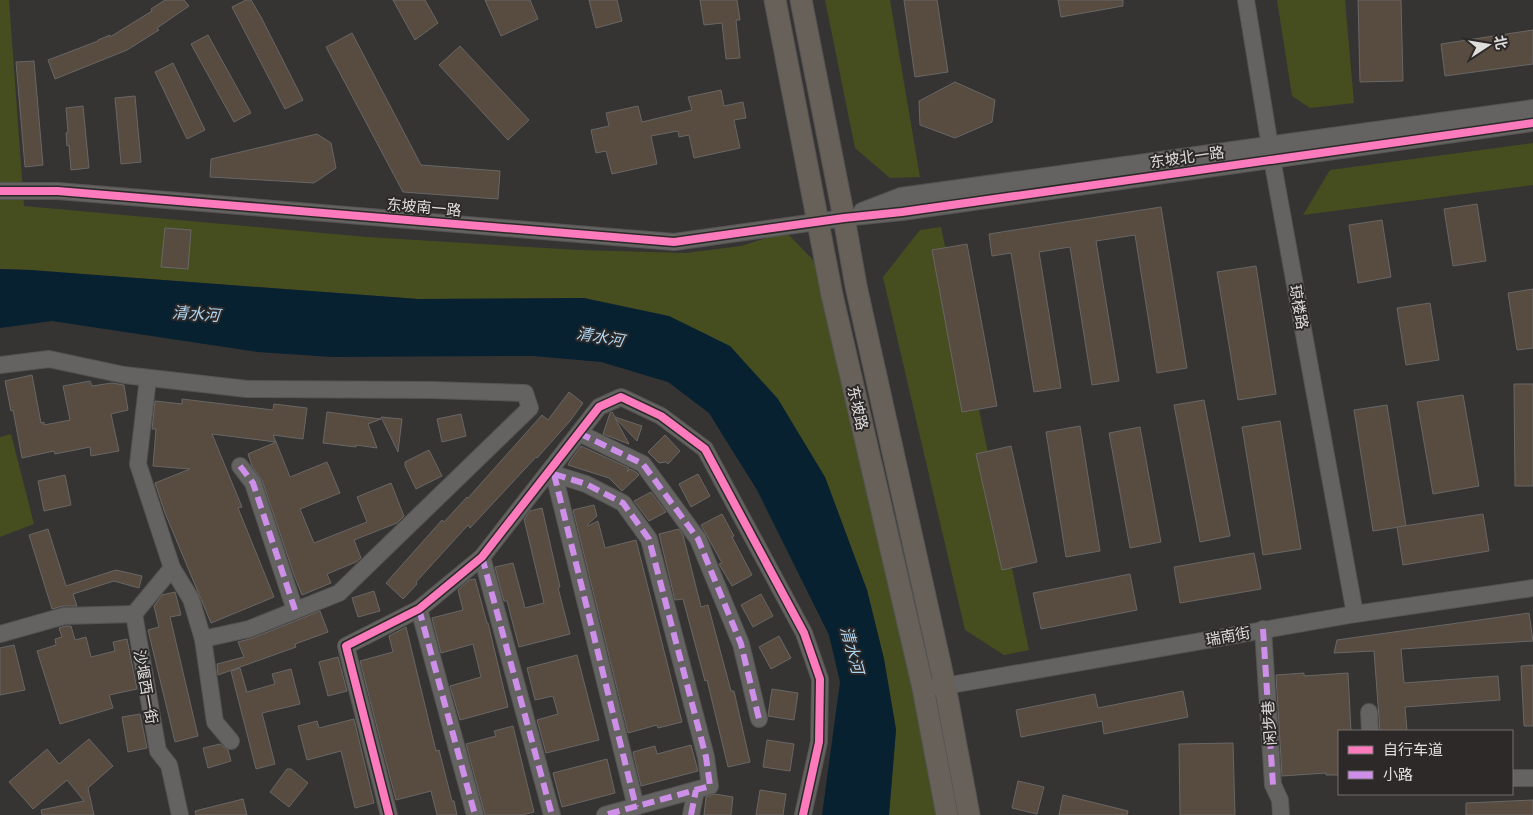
<svg xmlns="http://www.w3.org/2000/svg" width="1533" height="815" viewBox="0 0 1533 815" font-family="Helvetica,'Noto Sans SC',sans-serif">
	<rect width="100%" height="100%" fill="#353433"/>
	<g fill="#464e1f">
		<path d="M0 0H9L24 206 367 237 579 250 686 253 741 246 786 232 815 262 902 625 939 815H889L896 729 884 659 867 590 825 477 584 298 418 299 30 270 0 269Z"/>
		<path d="M825 0H890L920 177 890 178 855 148Z"/>
		<path d="M1277 0H1345L1354 103 1310 108 1292 96Z"/>
		<path d="M1533 143V185L1303 215 1330 170Z"/>
		<path d="M941 227 1029 650 1004 655 965 630 883 277 920 230Z"/>
		<path d="M11 434 34 524 0 537V437Z"/>
	</g>
	<path fill="#082130" d="M0 269 30 270 418 299 584 298 669 316 730 346 778 399 825 477 867 590 884 659 896 730 889 815H822L840 682 829 635 757 490 709 413 668 382 601 362 533 356 332 357 257 352 52 321 0 328Z"/>
	<g fill="#584b40" stroke="#686766">
		<path d="M165 0H184L189 6 157 28 159 30 127 50 55 79 48 60 98 41V40L110 35V37L152 11 151 9Z"/>
		<path d="M246 0H251L261 17 303 100 285 109 232 7Z"/>
		<path d="M393 0H425L438 23 415 40Z"/>
		<path d="M485 0H530L538 19 501 36Z"/>
		<path d="M589 0H617L622 21 596 28Z"/>
		<path d="M700 0H737L740 20H736L740 58 726 59 722 23 704 25Z"/>
		<path d="M904 0H937L948 72 915 77Z"/>
		<path d="M1058 0H1123V6L1061 17Z"/>
		<path d="M1358 0H1401L1403 81 1360 82Z"/>
		<path d="M1533 30V64L1445 76 1441 44Z"/>
		<path d="M352 33 421 165 500 171 498 199 403 192 326 47Z"/>
		<path d="M208 35 251 113 234 122 191 44Z"/>
		<path d="M460 46 529 120 508 140 439 65Z"/>
		<path d="M34 61 43 165 25 167 16 62Z"/>
		<path d="M173 63 205 130 187 139 155 72Z"/>
		<path d="M955 82 995 100 992 122 955 138 920 125 919 101Z"/>
		<path d="M721 90 724 106 743 102 746 118 734 120 740 148 694 158 689 135 679 137 678 131 651 136 657 164 612 174 606 151 596 153 591 130 609 126 606 113 638 106 642 122 692 110 688 97Z"/>
		<path d="M135 96 141 162 121 164 115 98Z"/>
		<path d="M83 106 89 168 71 170 69 145 67 146 66 133 68 132 66 108Z"/>
		<path d="M317 134 331 143 336 168 314 183 210 177 211 159Z"/>
		<path d="M1477 204 1486 261 1453 266 1444 209Z"/>
		<path d="M1161 207 1187 368 1157 373 1135 235 1096 241 1119 381 1092 385 1070 247 1039 252 1061 388 1034 392 1011 253 992 256 989 234Z"/>
		<path d="M1382 220 1391 277 1358 283 1349 225Z"/>
		<path d="M165 228 191 230 188 269 161 267Z"/>
		<path d="M967 244 997 406 962 412 932 250Z"/>
		<path d="M1256 266 1276 394 1238 400 1217 272Z"/>
		<path d="M1533 289V348L1517 350 1508 293Z"/>
		<path d="M1430 303 1439 360 1406 365 1397 308Z"/>
		<path d="M32 375 41 423 44 422V425L70 420 63 386 90 381 92 386 112 383 124 385 128 410 111 414 119 451 91 456 90 447 55 454 54 451 22 458 13 410 11 411 5 381Z"/>
		<path d="M1514 384H1533V486H1515Z"/>
		<path d="M569 392 583 403 570 421 537 458 536 457 470 528 468 525 416 582 417 584 403 599 386 583 442 520 444 522 467 497 468 498 542 415 548 420Z"/>
		<path d="M1463 395 1479 486 1433 494 1417 402Z"/>
		<path d="M182 399 273 410 274 404 307 408 303 439 273 435 276 442 212 434 242 507 238 508 274 597 211 623 165 513 155 483 190 469 153 466 156 429H152L155 401 182 404Z"/>
		<path d="M1204 400 1230 536 1200 542 1174 405Z"/>
		<path d="M1387 405 1406 526 1373 531 1354 410Z"/>
		<path d="M327 412 381 419 368 424 377 448 356 445V447L323 443Z"/>
		<path d="M612 412 615 417 642 426 637 441 615 418 629 444 603 434 610 413Z"/>
		<path d="M461 414 466 436 442 442 437 419Z"/>
		<path d="M381 417 402 419 398 452Z"/>
		<path d="M1280 421 1301 549 1263 555 1242 427Z"/>
		<path d="M1080 426 1100 551 1066 557 1046 432Z"/>
		<path d="M1140 427 1161 542 1130 548 1109 433Z"/>
		<path d="M665 435 680 451 668 464 666 462 659 463 648 452Z"/>
		<path d="M276 442 290 477 327 462 340 493 300 509 314 543 367 522 357 497 391 483 404 516 397 523 354 540 361 558 356 562 327 574 331 583 302 595 294 575 262 480 252 466 248 454Z"/>
		<path d="M581 446 629 468 627 472 630 469 636 472 639 475 622 491 609 478 568 465 570 461Z"/>
		<path d="M1011 446 1037 562 1002 570 976 454Z"/>
		<path d="M429 450 442 476 416 489 405 466V462Z"/>
		<path d="M698 474 710 496 691 507 679 484Z"/>
		<path d="M65 475 71 505 44 511 38 481Z"/>
		<path d="M651 492 666 512 649 521 634 501Z"/>
		<path d="M594 505 597 516 587 525 588 526 598 521 605 548 636 540 682 722 658 728 657 725 628 733 573 510Z"/>
		<path d="M542 508 560 587 558 588 570 634 519 647 507 601H504L495 567 513 563 525 608 544 603 524 519 530 511Z"/>
		<path d="M722 514 734 536 732 537 752 575 732 586 719 564 722 563 701 525Z"/>
		<path d="M1483 514 1489 551 1403 565 1397 527Z"/>
		<path d="M48 529 66 586 116 570 142 576 139 588 114 581 73 594 77 606H63L52 609 29 535Z"/>
		<path d="M679 529 683 535 701 607 708 605 731 691H734L750 762 728 767 707 680 705 681 683 599 675 600 659 534Z"/>
		<path d="M1254 553 1261 589 1180 603 1174 567Z"/>
		<path d="M1130 574 1137 610 1041 629 1033 593Z"/>
		<path d="M475 579 487 623H488L508 707 460 720 450 686 481 677 473 644 441 653 432 618 463 610 458 590 469 580Z"/>
		<path d="M374 591 380 611 358 617 352 598Z"/>
		<path d="M175 592 181 615 170 617 198 736 175 742 148 630 159 627 154 606 162 595Z"/>
		<path d="M761 594 773 616 753 627 741 605Z"/>
		<path d="M320 611 328 632 295 644 296 647 218 675 217 664 244 657 238 642 253 638Z"/>
		<path d="M1529 613 1533 641 1401 649 1404 683 1498 676 1500 700 1405 707 1407 731H1380L1374 651 1334 653 1337 640Z"/>
		<path d="M66 626H71L75 640 86 637 91 657 115 651 113 642 127 639 137 689 109 695 113 708 60 724 37 651 56 645 55 639 62 637 59 628Z"/>
		<path d="M406 627 436 751 439 750 452 801H454L457 815H437L431 791 396 800 382 747 360 661 393 652 389 636Z"/>
		<path d="M779 636 791 658 771 669 759 647Z"/>
		<path d="M14 645 25 690 0 695V648Z"/>
		<path d="M577 655 599 740 546 753 537 720 558 714 553 696 535 700 527 668Z"/>
		<path d="M338 657 347 691 328 696 319 662Z"/>
		<path d="M1533 665V726H1524L1521 666Z"/>
		<path d="M240 668 247 692 275 684 272 674 291 669 300 704 262 713 275 764 256 769 231 671Z"/>
		<path d="M1304 673V676L1348 673 1351 731H1339V775H1326V773L1282 776 1276 675Z"/>
		<path d="M772 689 798 693 794 720 768 716Z"/>
		<path d="M1183 691 1188 717 1104 734 1102 721 1021 737 1016 710 1095 694 1098 708Z"/>
		<path d="M140 714 147 748 128 752 122 717Z"/>
		<path d="M354 719 374 803 355 808 341 751 307 760 298 726 317 721 319 728Z"/>
		<path d="M513 726 534 812 522 815H485L466 744 496 736 494 731Z"/>
		<path d="M89 739 113 766 88 788 94 815H42L41 810 84 801 67 780 33 809 9 782 47 749 59 764Z"/>
		<path d="M767 740 794 744 790 771 763 767Z"/>
		<path d="M1233 743 1235 815H1180L1179 744Z"/>
		<path d="M220 744 228 750 231 761 208 768 203 748Z"/>
		<path d="M691 745 698 771 641 786 633 752 655 746 657 754Z"/>
		<path d="M607 759 615 793 562 807 553 773Z"/>
		<path d="M287 769H291L308 783 289 807 270 792Z"/>
		<path d="M1018 781 1044 787 1037 814 1012 808Z"/>
		<path d="M760 790 786 794 783 815H756Z"/>
		<path d="M715 794 733 797 731 815H704L706 797Z"/>
		<path d="M1063 795 1128 811 1127 815H1059Z"/>
		<path d="M243 799 247 815H196L195 811Z"/>
		<path d="M1533 800V815H1466V803Z"/>
	</g>
	<g fill="none" stroke-linecap="round" stroke-linejoin="round">
		<g stroke="#545352" stroke-width="18">
			<g id="minor">
				<path d="M1246 0 1272 159 1355 614"/>
				<path d="M0 191H58L674 242 844 218 902 212 1533 123"/>
				<path d="M862 211 901 196 1533 108"/>
				<path d="M0 365 49 359 124 375 247 389 432 390 525 393 530 408 339 593 249 629 203 639"/>
				<path d="M148 378 138 464 172 568 191 599 203 639 215 722 231 741"/>
				<path d="M579 433 643 464 698 539 741 644 759 719"/>
				<path d="M240 466 253 483 295 610"/>
				<path d="M554 474 586 484 623 503 649 539 706 757 710 786 605 815"/>
				<path d="M554 474 636 807"/>
				<path d="M482 557 552 815"/>
				<path d="M172 568 134 614 158 751 169 765 180 815"/>
				<path d="M419 609 475 815"/>
				<path d="M1263 629 1273 785 1280 800 1281 815"/>
				<path d="M0 634 64 616 134 614"/>
				<path d="M923 688 945 686 1355 614 1533 588"/>
				<path d="M1369 712 1370 731"/>
				<path d="M1512 778H1533"/>
				<path d="M389 815 346 646 419 609 482 557 599 407 621 397 661 416 705 449 804 633 820 679 819 742 803 815"/>
				<path d="M691 815 696 790"/>
			</g>
		</g>
		<g stroke="#545352" stroke-width="23">
			<g id="major">
				<path d="M775 0 832 295 923 688 947 815"/>
				<path d="M801 0 844 218 856 286 945 686 969 815"/>
			</g>
		</g>
		<use href="#minor" stroke="#646362" stroke-width="16"/>
		<use href="#major" stroke="#67615a" stroke-width="21"/>
		<g stroke="#ce8fe9" stroke-width="6" stroke-dasharray="12 6" stroke-linecap="butt">
			<path d="M579 433 643 464 698 539 741 644 759 719"/>
			<path d="M240 466 253 483 295 610"/>
			<path d="M554 474 586 484 623 503 649 539 706 757 710 786 605 815"/>
			<path d="M554 474 636 807"/>
			<path d="M482 557 552 815"/>
			<path d="M419 609 475 815"/>
			<path d="M1263 629 1273 785"/>
			<path d="M691 815 696 790"/>
		</g>
		<g stroke="#2c2928" stroke-width="11">
			<g id="cycleway">
				<path d="M0 191H58L674 242 844 218 902 212 1533 123"/>
				<path d="M389 815 346 646 419 609 482 557 599 407 621 397 661 416 705 449 804 633 820 679 819 742 803 815"/>
			</g>
		</g>
		<use href="#cycleway" stroke="#fd7abc" stroke-width="8"/>
	</g>
	<g text-anchor="middle" dominant-baseline="central" stroke-width="4" stroke-linejoin="round" paint-order="stroke">
		<g font-size="15" fill="#e0dedd" stroke="#2c2928">
			<text transform="translate(1187 157) rotate(-8)">东坡北一路</text>
			<text transform="translate(424 207) rotate(5)">东坡南一路</text>
			<text transform="translate(1299 307) rotate(80)">琼楼路</text>
			<text transform="translate(858 408) rotate(77)">东坡路</text>
			<text transform="translate(1228 636) rotate(-10)">瑞南街</text>
			<text transform="translate(146 687) rotate(80)">沙堰西一街</text>
			<text transform="translate(1269 723) rotate(-94)">闲步巷</text>
		</g>
		<g font-size="16" font-style="italic" fill="#aed6f3" stroke="#2c2928">
			<text transform="translate(196 314) rotate(4)">清水河</text>
			<text transform="translate(600 337) rotate(10)">清水河</text>
			<text transform="translate(852 650) rotate(75)">清水河</text>
		</g>
	</g>
	<rect x="1338" y="730" width="175" height="65" fill="#2c2928" stroke="#747170"/>
	<rect x="1348" y="746" width="25" height="8" fill="#fd7abc" stroke="#747170"/>
	<text x="1383" y="755" font-size="15" fill="#e0dedd">自行车道</text>
	<rect x="1348" y="771" width="25" height="8" fill="#ce8fe9" stroke="#747170"/>
	<text x="1383" y="780" font-size="15" fill="#e0dedd">小路</text>
	<g transform="translate(1488 45) rotate(78)" stroke="#2c2928" stroke-width="4" paint-order="stroke">
	<path d="M0-4L9 19L0 12L-9 19Z" fill="#e0dedd"/>
	<text y="-8" font-size="14" font-weight="bold" text-anchor="middle" fill="#e0dedd">北</text>
	</g>
</svg>
